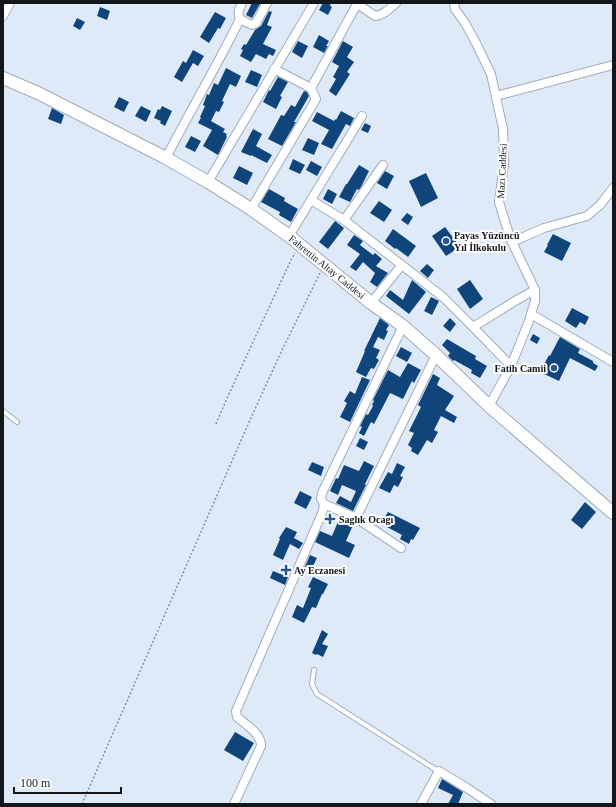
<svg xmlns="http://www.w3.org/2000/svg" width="616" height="807" viewBox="0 0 616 807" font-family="Georgia,serif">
	<rect width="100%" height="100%" fill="#dfeaf8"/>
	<g fill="#10457c">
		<path d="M252 3 260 4 252 18 246 15Z"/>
		<path d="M323 3H331L330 6 332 7 328 15 319 10Z"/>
		<path d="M100 7 110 11 107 20 97 16Z"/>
		<path d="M269 11 272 12 267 25 272 27 263 44 276 50 273 56 269 54 266 59 256 54 251 62 240 56 243 50 241 49 244 44 246 45 255 30 261 26Z"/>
		<path d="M215 12 226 18 220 29 218 28 209 43 200 37Z"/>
		<path d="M77 18 85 22 80 30 73 26Z"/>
		<path d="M319 35 329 41 326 46H328L324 53 313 47Z"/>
		<path d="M298 41 308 46 302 58 292 52Z"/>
		<path d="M343 41 353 47 347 57 354 62 347 72 350 74 336 96 329 91 336 79 333 77 339 66 332 62Z"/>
		<path d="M193 50 204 56 198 66 193 63 182 82 174 77 183 61 186 63Z"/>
		<path d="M226 68 241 76 236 87 230 84 222 101 224 102 219 112 216 111 211 121 225 129 223 132 227 134 226 136 227 137 218 155 203 146 212 130 198 123 201 118 200 117 205 106 203 105 207 94 209 95 214 83 218 85Z"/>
		<path d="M251 70 262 75 257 87 245 82Z"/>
		<path d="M278 77 288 82 280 96 282 97 276 109 263 102 269 90 270 91Z"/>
		<path d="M304 91 307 92 309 96 294 122H296L282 146 268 139 281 115 284 116 291 105 295 107Z"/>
		<path d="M119 97 129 102 124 112 114 107Z"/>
		<path d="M141 106 151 111 146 122 135 116Z"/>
		<path d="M162 106 172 111 165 126 160 123 161 121 154 118 158 109 160 110Z"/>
		<path d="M52 108 64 115 61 124 48 119Z"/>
		<path d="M341 111 354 118 350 126 346 124 332 149 321 144 329 130 312 121 317 112 334 121 335 119 336 120Z"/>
		<path d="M365 123 371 126 368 133 361 130Z"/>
		<path d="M253 129 262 134 256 146 272 155 267 163 251 155V156L241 152Z"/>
		<path d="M191 136 201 141 195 152 185 147Z"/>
		<path d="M308 138 319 143 314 155 302 150Z"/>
		<path d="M293 159 305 165 300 174 289 169Z"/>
		<path d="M311 161 322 167 317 176 306 170Z"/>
		<path d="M359 165 369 171 361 187 359 190 357 189 350 202 339 197 346 184H347Z"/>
		<path d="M239 166 253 173 247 185 233 178Z"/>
		<path d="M385 171 394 176 387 189 377 183Z"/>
		<path d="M426 173 438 198 421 207 409 181Z"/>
		<path d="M269 189 285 198 284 201 298 209 291 222 279 215 280 212 261 202Z"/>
		<path d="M328 189 337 194 332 204 323 199Z"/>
		<path d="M379 201 392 210 384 222 370 213Z"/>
		<path d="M407 213 413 217 408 225 401 220Z"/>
		<path d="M335 221 344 228 328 249 319 242Z"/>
		<path d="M445 227 460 247 446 256 432 236Z"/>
		<path d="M393 229 416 246 408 257 396 248 395 249 385 241Z"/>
		<path d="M553 234 571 243 562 261 544 252 548 245H547Z"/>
		<path d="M354 235 363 241 360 245 373 255 375 253 382 259 376 266 388 273 377 287 370 282 375 273 363 262 356 271 350 267 360 254 347 245Z"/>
		<path d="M427 264 434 270 428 278 420 271Z"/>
		<path d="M412 280 426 292 409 314 386 296 390 290 403 300Z"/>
		<path d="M470 280 483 299 470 309 457 289Z"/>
		<path d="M431 297 439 301 432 315 424 311Z"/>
		<path d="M572 308 589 317 585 325 580 322 576 328 565 321Z"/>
		<path d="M380 318 389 325 386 330 388 331 384 340 378 337 373 347 380 350 376 358 379 360 374 369 371 368 366 377 356 372 365 351H364Z"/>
		<path d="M450 318 456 324 450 332 443 326Z"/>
		<path d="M533 334 540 338 537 344 530 340Z"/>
		<path d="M560 337 580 349 578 353 593 361V363L598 366 595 371 570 358 559 381 540 372 549 355 550 356Z"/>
		<path d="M447 339 476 356 475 359 487 366 480 378 471 373 472 370 454 360 453 361 448 356 450 353 442 345Z"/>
		<path d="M401 347 412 353 407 362 396 356Z"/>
		<path d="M408 363 421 370 414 383 412 381 403 399 390 393 374 424 371 422 364 436 359 433 362 427 360 426 366 414 368 415 373 406 372 405 374 401 373 400 388 370 400 377Z"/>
		<path d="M433 374 440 378 437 385 454 396 445 410 457 417 454 423 441 416 434 430 438 432 432 443 427 440 418 455 411 451 412 448 408 445 414 433 409 431 421 407 418 405Z"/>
		<path d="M362 377 370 380 350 422 340 417 347 403 344 401 350 391 355 394Z"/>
		<path d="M360 438 368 442 364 450 356 446Z"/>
		<path d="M364 461 374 466 365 484 366 485 353 511 336 503 340 496 351 502 356 491 342 485 338 495 330 491 336 478 338 479 344 465 359 471Z"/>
		<path d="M312 462 324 467 321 476 308 470Z"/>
		<path d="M397 463 405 467 400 476 403 477 398 487 394 485 390 493 379 488 388 472 392 474Z"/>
		<path d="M300 491 312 497 306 509 294 503Z"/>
		<path d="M585 502 596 512 582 529 571 520Z"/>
		<path d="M388 512 420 528 413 540 411 539 409 544 400 539 402 535 385 526 379 522 384 516 385 517Z"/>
		<path d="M340 517 354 523 346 541 355 545 349 558 315 542 320 531 332 536Z"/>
		<path d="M286 527 297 532 294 538 303 543 299 549 290 544 283 560 273 555 280 539 279 538Z"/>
		<path d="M310 555 317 558 310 572 304 569Z"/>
		<path d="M273 571 288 577 285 585 270 578Z"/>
		<path d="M313 577 328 584 323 594H322L316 608 312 607 304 623 292 617 297 605 303 608 311 588 308 587Z"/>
		<path d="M322 630 328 634 322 644 328 646 323 657 317 654 316 655 312 653Z"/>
		<path d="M235 732 254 743 243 761 224 750Z"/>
		<path d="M442 779 463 792 458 804H448L453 795 438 788Z"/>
	</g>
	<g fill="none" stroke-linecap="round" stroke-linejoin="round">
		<g stroke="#a2acba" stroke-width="6">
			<g id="lane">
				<path d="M3 411 17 422"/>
				<path d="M314 670 312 684 317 694 438 771"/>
			</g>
		</g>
		<g stroke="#a2acba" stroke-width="10">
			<g id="street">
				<path d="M356 3 375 16C384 15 389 9 396 3"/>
				<path d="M454 3 455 9 465 23 476 43 491 74 503 129 504 164 499 202 506 225 512 242 535 290V301L529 321 511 366 489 406"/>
				<path d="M3 16 10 3"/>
				<path d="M240 19 252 25 256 23 267 3"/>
				<path d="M274 69 311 88"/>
				<path d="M496 96 613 65"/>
				<path d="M166 158C190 111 217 66 240 19 237 13 239 9 242 3"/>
				<path d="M208 182 314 3"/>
				<path d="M311 200 344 220 443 297 473 327 511 366"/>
				<path d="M251 209 316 99 311 88 357 4"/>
				<path d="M344 220 383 165"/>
				<path d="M289 236 362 116"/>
				<path d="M512 242 544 228 587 216 600 205 613 188"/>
				<path d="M371 303 401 266"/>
				<path d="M531 314 613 362"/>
				<path d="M473 327 515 301 535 290"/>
				<path d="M324 504 356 518 401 548"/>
				<path d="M356 518 436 355"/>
				<path d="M234 804 261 746C262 734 245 724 237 717L236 711 323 511 324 504 321 499 322 493 403 326"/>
				<path d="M421 804 439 771 467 788 491 804"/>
			</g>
		</g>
		<g stroke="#a2acba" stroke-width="14">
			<path id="secondary" d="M3 78 38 93 107 128 166 158 208 182 251 209 289 236 371 303 403 326 436 355 489 406 613 513"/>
		</g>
		<g stroke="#88909a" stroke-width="1.5" stroke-dasharray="2 2" stroke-linecap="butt">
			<path d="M216 424 228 396 291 260 295 253"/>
			<path d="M82 804 250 420 283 348 320 273"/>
		</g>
		<use href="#lane" stroke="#fff" stroke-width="4"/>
		<use href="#street" stroke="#fff" stroke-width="8"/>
		<use href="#secondary" stroke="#fff" stroke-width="12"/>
	</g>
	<g fill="#255891" stroke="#fff" stroke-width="1.5">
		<circle cx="446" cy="241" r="4"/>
		<circle cx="554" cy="368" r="4"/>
		<path d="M328 513h4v4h4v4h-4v4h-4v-4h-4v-4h4z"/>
		<path d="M284 564h4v4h4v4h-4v4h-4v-4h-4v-4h4z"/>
	</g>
	<g text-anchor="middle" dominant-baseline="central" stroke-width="4" stroke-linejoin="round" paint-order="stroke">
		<g font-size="10" fill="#13171c" stroke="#fff">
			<text transform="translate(502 171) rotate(-87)">Mazı Caddesi</text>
			<text transform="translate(327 267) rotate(39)">Fahrettin Altay Caddesi</text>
		</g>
		<g font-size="10" font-weight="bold" fill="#13171c" stroke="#fff" text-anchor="start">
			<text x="454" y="235">Payas Yüzüncü<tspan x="454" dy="12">Yıl İlkokulu</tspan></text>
			<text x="546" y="368" text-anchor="end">Fatih Camii</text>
			<text x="339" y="519">Saglık Ocagı</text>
			<text x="294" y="570">Ay Eczanesi</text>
		</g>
	</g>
	<rect width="616" height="807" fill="none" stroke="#13171c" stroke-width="8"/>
	<path d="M14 787v6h107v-6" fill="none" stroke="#13171c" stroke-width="2"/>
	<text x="20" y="787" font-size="12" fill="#13171c" stroke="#ffffff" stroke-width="3" paint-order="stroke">100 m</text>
</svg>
